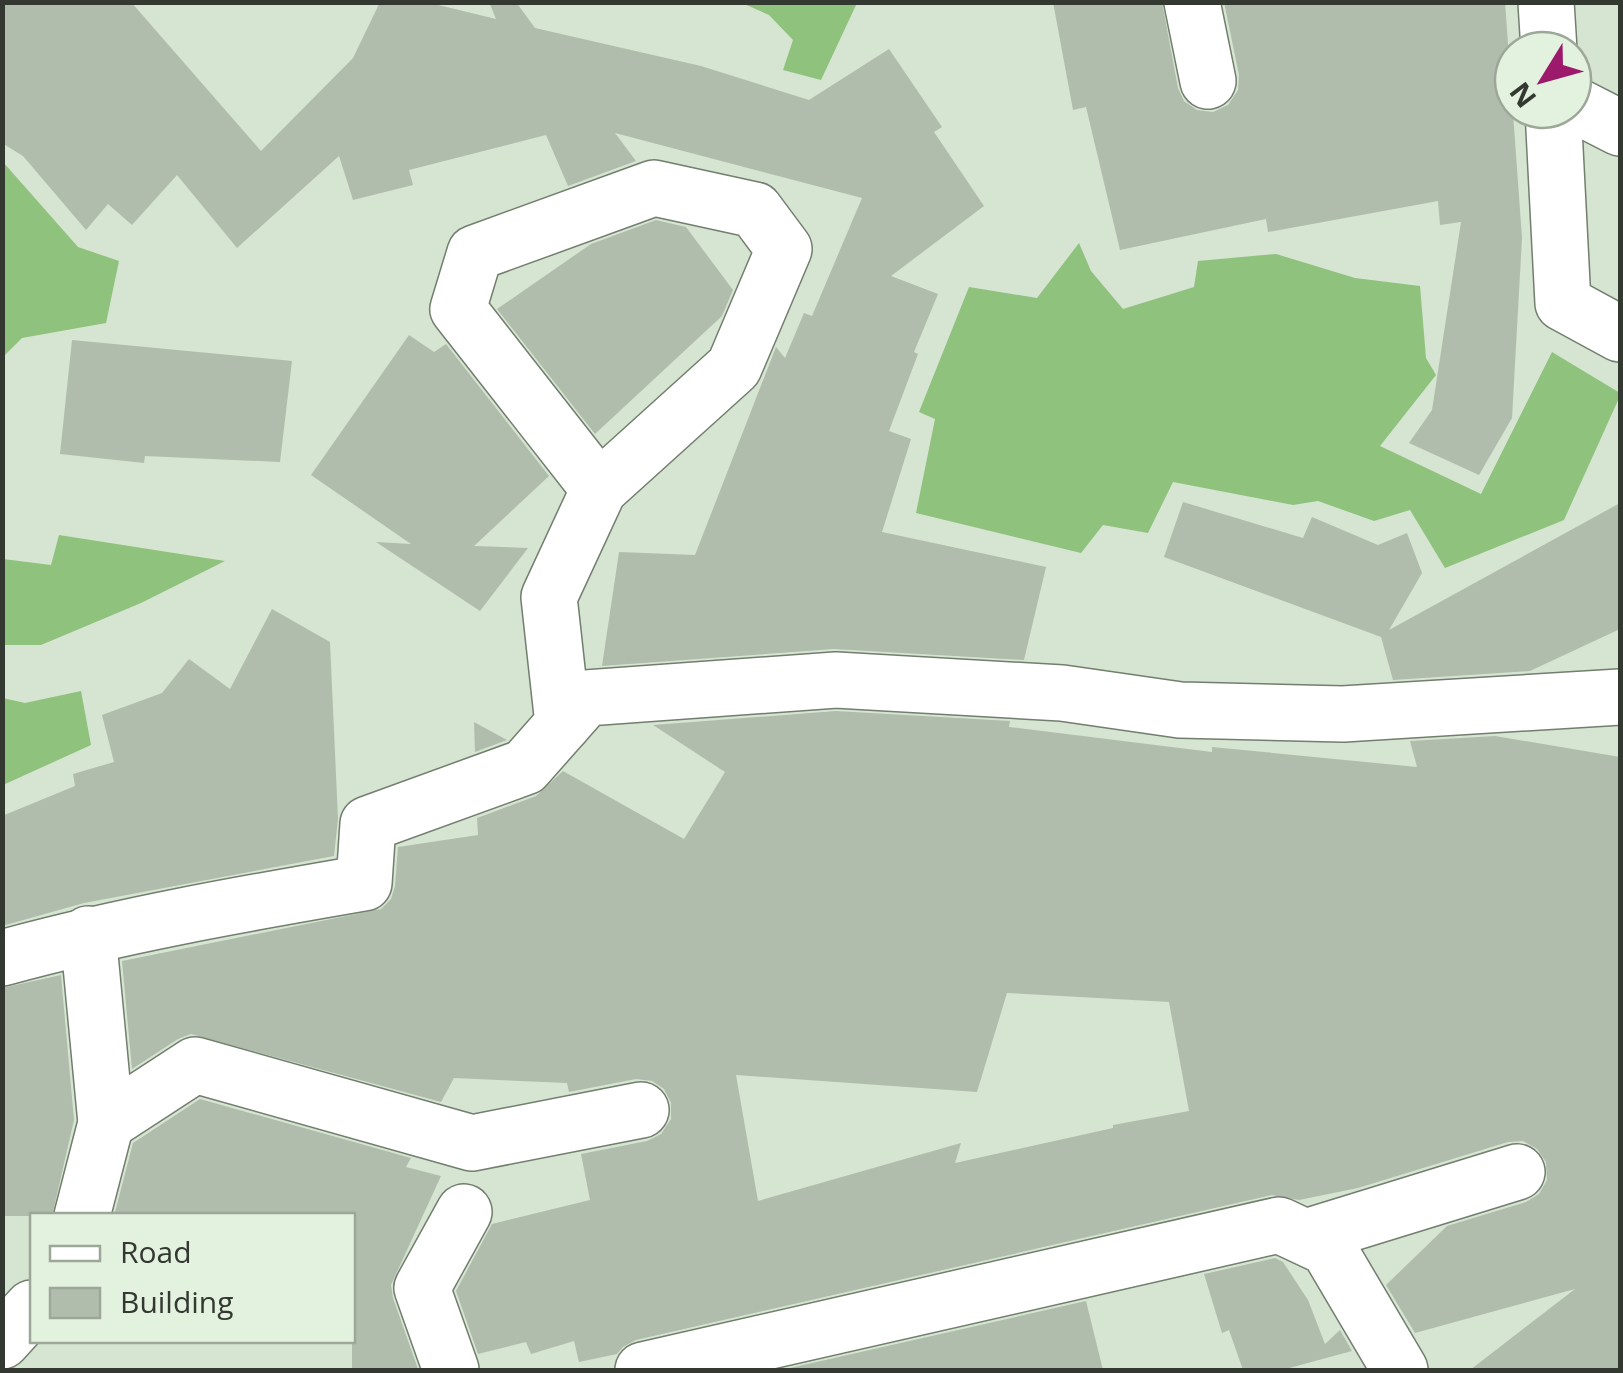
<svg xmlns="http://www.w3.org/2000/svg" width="1623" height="1373" viewBox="0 0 1623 1373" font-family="'Open Sans',sans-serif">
	<rect width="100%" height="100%" fill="#d6e4d2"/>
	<g fill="#8fc27d">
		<path d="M742 3 857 2V3L821 80 783 70 793 40 769 15Z"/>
		<path d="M3 162 78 247 119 261 106 323 22 338 3 357Z"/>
		<path d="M1079 243 1091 271 1123 309 1194 287 1198 261 1276 254 1355 278 1420 286 1426 358 1436 375 1380 446 1481 494 1552 352 1620 393V396L1564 520 1445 568 1410 510 1374 521 1318 501 1293 505 1173 482 1148 533 1103 525 1081 553 916 513 935 419 919 412 969 287 1037 298Z"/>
		<path d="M59 535 225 561 141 603 41 645H5L2 641 3 559 51 565Z"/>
		<path d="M81 691 91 745 3 785V698L25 703Z"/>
	</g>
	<g fill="#b0bdac" fill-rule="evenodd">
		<path d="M2 2H131L261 151 353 58 380 2H426L496 19 489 2H516L535 28 701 66 809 100 889 49 942 127 934 132 984 206 891 276 938 294 914 352 918 354 889 431 911 439 882 532 1046 567 1024 660 834 649 602 666 619 552 695 555 776 347 785 358 804 313 812 316 862 198 615 133 636 161 568 186 546 135 409 170 413 185 353 200 339 156 237 248 177 175 132 225 108 204 86 230 23 156 2 143Z"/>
		<path d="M1053 2H1162L1178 88 1184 101 1197 110 1213 112 1228 105 1238 90 1239 75 1224 2H1505L1522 238 1512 418 1479 475 1409 443 1432 410 1461 222 1440 225 1438 201 1268 232 1266 219 1120 250 1086 107 1073 110Z"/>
		<path d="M656 220 686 227 733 290 722 316 595 434 497 309 591 244Z"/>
		<path d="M409 335 434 352 446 344 549 476 474 546 528 548 480 611 376 542 411 544 311 475Z"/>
		<path d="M72 340 292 361 280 462 145 456 144 463 60 454Z"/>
		<path d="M1183 502 1303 538 1312 517 1378 545 1407 533 1422 573 1389 630 1620 503V629L1530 671 1393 680 1381 637 1164 557Z"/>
		<path d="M272 609 330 642 338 819 334 856 84 903 2 926V816L75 786 73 774 114 762 102 715 162 693 189 659 230 689Z"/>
		<path d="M836 711 1010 721 1009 727 1212 752V747L1417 767 1410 741 1495 736 1620 757V1370H1470L1575 1289 1415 1333 1386 1285 1447 1226 1526 1202 1539 1194 1547 1180 1546 1162 1537 1149 1523 1141 1508 1142 1358 1188 1299 1200 1272 1195 636 1340 623 1347 617 1354 579 1362 574 1341 531 1354 526 1342 478 1354 456 1291 492 1224 590 1200 581 1154 647 1141 661 1134 671 1119V1103L664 1089 652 1081 636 1079 569 1092 567 1083 454 1078 441 1102 191 1034 178 1039 132 1069 122 961 381 909 391 899 395 886 398 847 478 835 477 818 536 796 563 771 684 839 725 772 653 725ZM1007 993 1169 1002 1189 1111 1113 1125V1128L955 1163 961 1143 758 1201 736 1075 977 1092Z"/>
		<path d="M474 722 507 740 475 752Z"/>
		<path d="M61 975 74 1120 52 1216H2V988Z"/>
		<path d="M200 1099 411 1158 406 1167 441 1176 391 1285 393 1298 418 1369 352 1370V1216H114L133 1143Z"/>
		<path d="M1275 1258 1283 1262 1308 1300 1325 1344 1340 1330 1352 1351 1282 1370H1243L1229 1330 1222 1333 1204 1274Z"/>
		<path d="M1086 1301 1103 1370H781Z"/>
	</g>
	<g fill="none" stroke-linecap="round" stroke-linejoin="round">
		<g stroke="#727e6e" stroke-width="58">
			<g id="minor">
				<path d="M1192 2 1208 81"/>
				<path d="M1546 2 1549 50"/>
				<path d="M1573 104 1620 128"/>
				<path d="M1553 110 1563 303 1620 334"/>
				<path d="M563 724 549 597 599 489 734 367 784 249 755 210 654 188 475 253 458 309 599 489"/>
				<path d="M2 958C122 925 242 904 364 883L368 824 525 767 586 698 836 680 1062 693 1180 710 1343 714 1620 697"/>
				<path d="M106 1123 195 1065 472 1143 641 1110"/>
				<path d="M82 1216 106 1123 88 934"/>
				<path d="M1306 1237 1517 1172"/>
				<path d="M2 1341 32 1308"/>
				<path d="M451 1370 422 1288 464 1212"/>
				<path d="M643 1370 1279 1225 1328 1248 1400 1370"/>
			</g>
		</g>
		<use href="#minor" stroke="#fff" stroke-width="55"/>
	</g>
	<rect width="1623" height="1373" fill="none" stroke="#333831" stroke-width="10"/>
	<rect x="30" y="1213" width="325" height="130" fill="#e3f1df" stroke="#9da799" stroke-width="2.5"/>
	<rect x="50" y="1246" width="50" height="15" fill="#ffffff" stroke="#9da799" stroke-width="2.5"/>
	<text x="120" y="1263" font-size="30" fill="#333831">Road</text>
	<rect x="50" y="1288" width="50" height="30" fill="#b0bdac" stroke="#9da799" stroke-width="2.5"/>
	<text x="120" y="1313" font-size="30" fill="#333831">Building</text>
	<g transform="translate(1543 80) rotate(233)"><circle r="48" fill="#e3f1df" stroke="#9da799" stroke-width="2.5"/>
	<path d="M0-8L18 38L0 25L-18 38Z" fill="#9c196c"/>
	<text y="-15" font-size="28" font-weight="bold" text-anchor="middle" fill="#333831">N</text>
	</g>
</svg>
